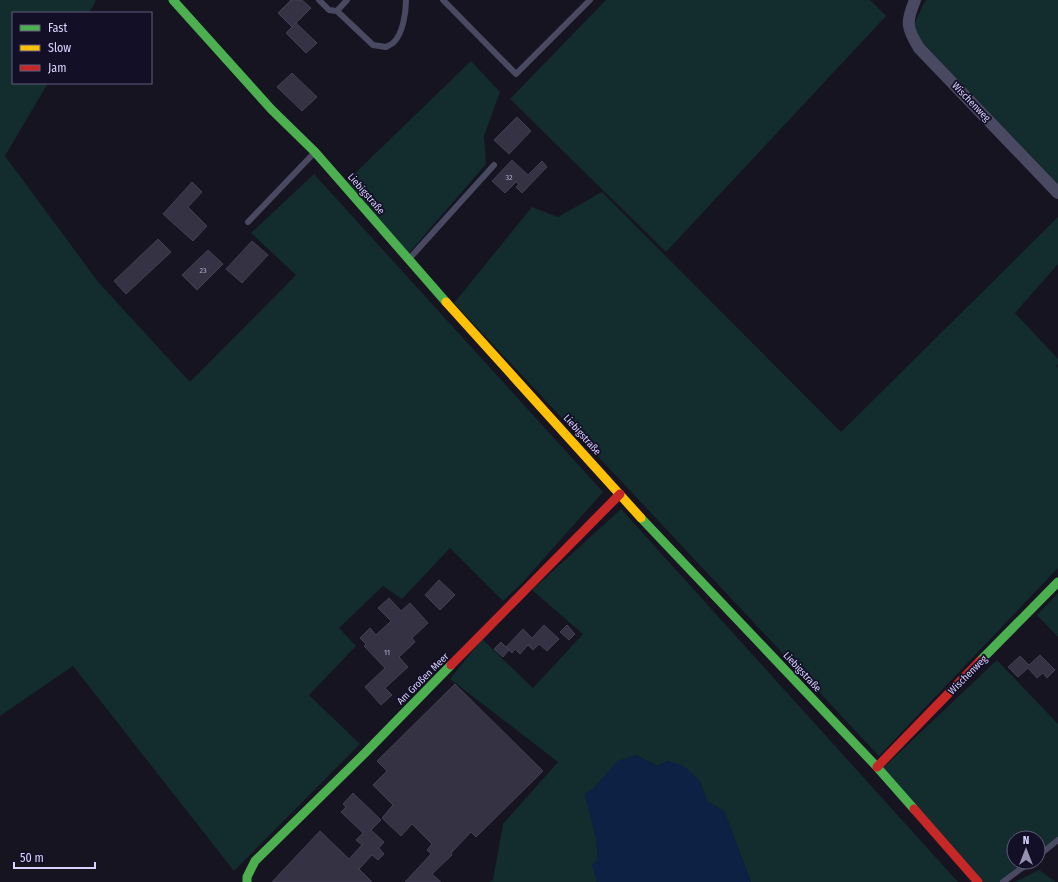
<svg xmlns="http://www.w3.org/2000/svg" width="1058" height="882" viewBox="0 0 1058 882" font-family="'Fira Sans Condensed',sans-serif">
	<rect width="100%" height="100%" fill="#161421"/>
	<g fill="#132c2d">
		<path d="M0 0H95L96 1 89 13H13V83H48L5 156 99 283 190 382 296 275 251 233 314 174 603 492 523 582 503 601 450 548 402 599 383 586 339 628 356 646 309 695 360 744 234 871 73 666 0 716Z"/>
		<path d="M606 0H870L886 16 666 252 510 99Z"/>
		<path d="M927 0H1058V184L916 36 914 24 924 3Z"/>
		<path d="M471 61 500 92 484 136 486 164 409 253 347 181Z"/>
		<path d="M602 192 841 432 1058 217V264L1015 313 1058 359V364L1056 366 1058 368V568L879 756 454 303 532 207 558 217Z"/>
		<path d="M621 509 958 882H751L724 811 707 801 699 780 668 761 657 766 636 755 602 779 593 789 585 794 596 838 598 859 593 865 597 882H489L493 880 503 824 558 762 450 679 482 639 533 688 583 634 532 590Z"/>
		<path d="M1058 593V637L1037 615Z"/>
		<path d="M997 660 1058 724V841L1038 860V838H1014V862H1036L1030 868 999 882H983L883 768Z"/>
		<path d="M1039 870 1056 882H1015Z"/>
	</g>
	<path fill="#0d2144" d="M636 755 657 766 668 761 684 766 699 780 707 801 724 811 751 882H597L592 865 598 859 596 838 585 794 593 789 617 761Z"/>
	<g fill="#343243" stroke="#433f54">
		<path d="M291 0H302L311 8 292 27 278 13Z"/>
		<path d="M296 23 317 43 306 53 286 33Z"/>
		<path d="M292 73 317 97 302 111 277 87Z"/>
		<path d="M517 117 531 131 509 154 494 140Z"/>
		<path d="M512 160 528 175 542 161 547 167 522 193 516 187 519 184 516 182 505 193 492 181Z"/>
		<path d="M192 182 202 192 188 207 207 226 193 241 163 214Z"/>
		<path d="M158 239 171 252 126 294 114 281Z"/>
		<path d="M252 241 268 255 242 283 226 269Z"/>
		<path d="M208 250 223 264 197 290 182 275Z"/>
		<path d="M439 580 455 595 440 610 425 595Z"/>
		<path d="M389 598 401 611 410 603 428 623 412 638 415 642 399 657 408 667 385 688 392 695 381 705 365 687 385 668 364 646 366 644 360 638 370 628 376 635 391 621 378 608Z"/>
		<path d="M544 625 559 639 547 651 539 644 533 650 528 645 520 654 515 649 512 653 506 647 523 629 532 638Z"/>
		<path d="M567 625 575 634 569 640 560 632Z"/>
		<path d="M501 642 509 650 503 657 494 649Z"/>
		<path d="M1040 655 1055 670 1047 678 1043 673 1037 678 1028 668 1018 677 1008 667 1020 656 1029 665Z"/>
		<path d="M455 684 543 771 476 837 471 832 451 853 452 855 432 874 441 882H405L431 854 427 850 432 844 412 824 401 836 382 818 393 805 373 785 387 771 377 761Z"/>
		<path d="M353 793 381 820 371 830 384 842 379 848 384 854 378 860 372 855 359 869 372 882H272L320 831 349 859 362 845 356 840 363 833 341 812 346 807 343 804Z"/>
	</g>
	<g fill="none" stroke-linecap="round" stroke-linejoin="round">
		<g stroke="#4a4962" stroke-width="6">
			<path d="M319 0 329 10 337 11 347 0"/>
			<path d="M443 0 516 74 590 0"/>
			<path d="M337 11 373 45 386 47C388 46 392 44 394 42 403 33 406 12 406 0"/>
			<path d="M248 222 315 152"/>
			<path d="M409 259 494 165"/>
			<path d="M1038 856 1058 840"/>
			<path d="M1003 882 1030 862"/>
		</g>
		<path stroke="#4a4962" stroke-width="12" d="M915 0C906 22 906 27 919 48L1058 193"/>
		<g stroke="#4caf50" stroke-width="9">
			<path d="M173 0 271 109 315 152 446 302"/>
			<path d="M641 518 877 767 914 809"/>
			<path d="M980 661 1058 582"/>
			<path d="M247 882V877L255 861 365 753 451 665"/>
		</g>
		<path stroke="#ffc107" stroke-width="9" d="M446 302 641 518"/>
		<g stroke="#c62828" stroke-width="9">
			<path d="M451 665 620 494"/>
			<path d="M877 767 980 661"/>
			<path d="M914 809 978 882"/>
		</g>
	</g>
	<g text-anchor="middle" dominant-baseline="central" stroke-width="3.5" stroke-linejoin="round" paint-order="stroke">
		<g font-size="8" fill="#b0acd0">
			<text x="509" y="177">32</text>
			<text x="203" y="270">23</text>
			<text x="387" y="652">11</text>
		</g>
		<g font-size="10" fill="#d9d4ff" stroke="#130f26">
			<text transform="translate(971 102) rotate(46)">Wischenweg</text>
			<text transform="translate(366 194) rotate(49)">Liebigstraße</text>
			<text transform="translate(582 435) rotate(48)">Liebigstraße</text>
			<text transform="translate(802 672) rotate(47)">Liebigstraße</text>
			<text transform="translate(968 675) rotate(-45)">Wischenweg</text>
			<text transform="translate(423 679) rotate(-45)">Am Großen Meer</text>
		</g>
	</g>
	<rect x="12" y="12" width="140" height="72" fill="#130f26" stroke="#625e7d"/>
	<rect x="20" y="25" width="20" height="6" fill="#4caf50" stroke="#625e7d"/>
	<text x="48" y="32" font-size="12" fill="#d9d4ff">Fast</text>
	<rect x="20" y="45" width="20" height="6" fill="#ffc107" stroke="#625e7d"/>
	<text x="48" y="52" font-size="12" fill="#d9d4ff">Slow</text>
	<rect x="20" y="65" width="20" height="6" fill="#c62828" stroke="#625e7d"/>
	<text x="48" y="72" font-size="12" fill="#d9d4ff">Jam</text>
	<g transform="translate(1026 850)"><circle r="19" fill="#130f26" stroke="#625e7d"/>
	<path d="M0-3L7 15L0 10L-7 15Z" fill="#9591b1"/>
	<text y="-6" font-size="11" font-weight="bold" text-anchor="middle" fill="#d9d4ff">N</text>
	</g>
	<path d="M14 862v6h81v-6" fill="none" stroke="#d9d4ff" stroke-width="2"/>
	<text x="20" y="862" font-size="12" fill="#d9d4ff" stroke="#130f26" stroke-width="3" paint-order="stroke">50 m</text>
</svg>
